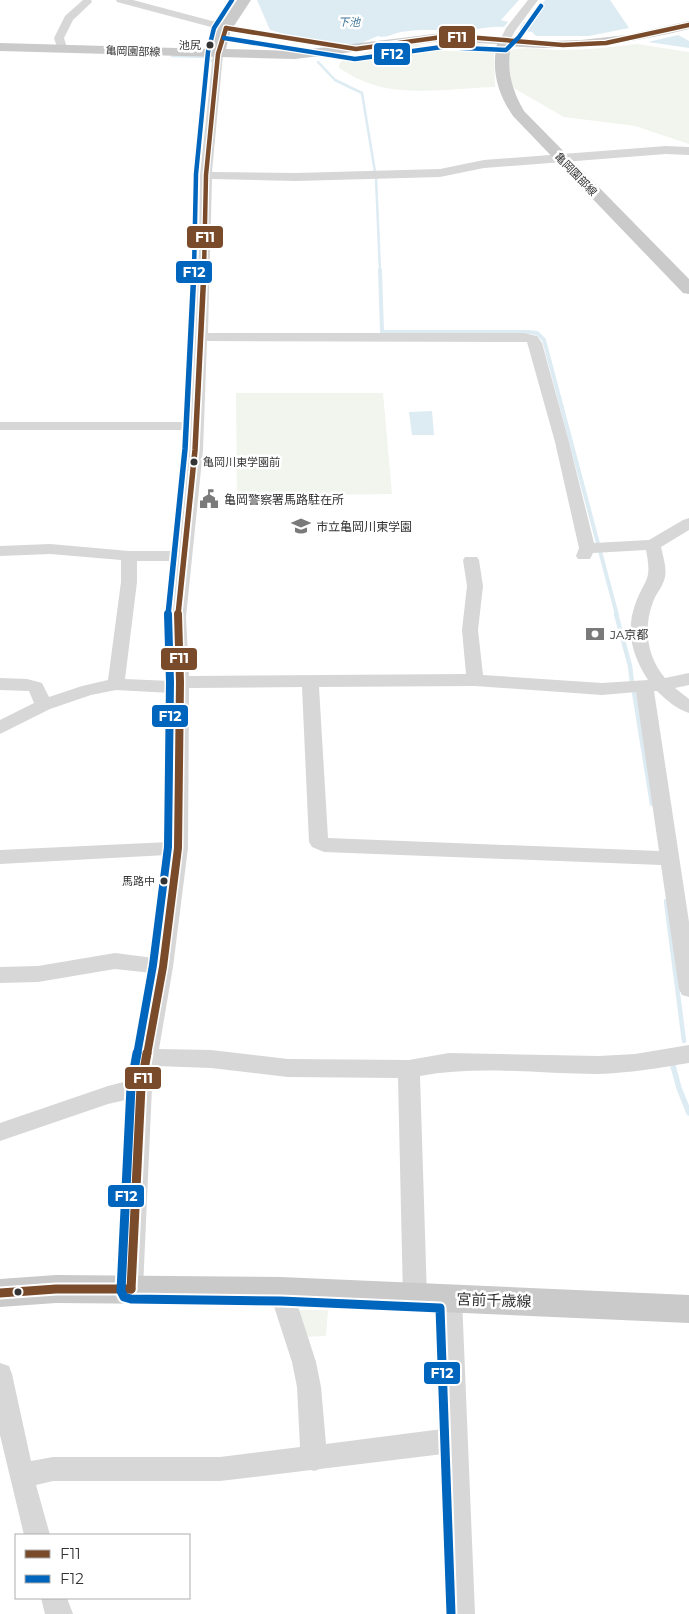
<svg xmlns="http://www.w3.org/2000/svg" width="689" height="1614" viewBox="0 0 689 1614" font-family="Montserrat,'Noto Sans JP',sans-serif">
	<rect width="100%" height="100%" fill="#fff"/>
	<g fill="#f1f5ed">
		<path d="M417 42C424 52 433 51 444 49L435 42C453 42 480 37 494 50L495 87C458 88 409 96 374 85 361 81 350 75 339 68L340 62 375 49 384 56 397 55 410 49 411 47 408 43Z"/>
		<path d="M637 44 689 52V144L635 126 564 117 512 87 508 58 511 50C528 46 545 50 562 50 587 50 612 47 637 44Z"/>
		<path d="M236 393H383L392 494 237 496Z"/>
		<path d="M295 1310H328L326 1336 303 1337Z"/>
	</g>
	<g fill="#ddebf3">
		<path d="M257 0H519L501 20 508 22 504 27C494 26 487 28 477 29 452 32 426 28 401 32 394 33 386 39 378 36L359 44H349L299 38 270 30Z"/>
		<path d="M545 0H610L629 28 589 36H536L532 32 519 30 524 22 528 23Z"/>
		<path d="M678 35 689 41V48L648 42Z"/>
		<path d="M432 411 434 435H412L409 412Z"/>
	</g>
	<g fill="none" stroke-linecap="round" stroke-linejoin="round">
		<g stroke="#ddebf3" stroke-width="2.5">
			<path d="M172 56 205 57 212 61"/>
			<path d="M318 62 335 80 362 93 376 178 380 271"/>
		</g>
		<path stroke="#ddebf3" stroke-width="4" d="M380 270 382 332H528L537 333 544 340 617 615"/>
		<g stroke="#ddebf3" stroke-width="4.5">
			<path d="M616 614 630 666 632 683"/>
			<path d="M634 692 652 804"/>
			<path d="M666 901 684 1041"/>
		</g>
		<path stroke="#ddebf3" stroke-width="5.5" d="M672 1062 679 1088 689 1113"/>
		<g fill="#d7d7d7" fill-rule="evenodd">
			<path d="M83 0H91L92 2 73 20 64 38 67 48 66 50H58L54 38 65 16Z"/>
			<path d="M116 0H133L227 25 356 46 361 49 356 52 226 31 117 2Z"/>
			<path d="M528 0H538L515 31 509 42H501L500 40 506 28Z"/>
			<path d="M218 51 223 54 212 172 296 173 440 169 484 160 666 146 689 147V155L666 154 484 168 440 177 296 181 212 179 208 333H523L537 336 542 343 569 442 594 543 649 540 683 520 689 518V530L661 547C663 557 667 567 665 577 663 587 656 593 653 602 643 628 647 657 665 678L689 673V685L675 688 689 699V713C677 709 666 700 657 691H654L689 922V997L682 995 679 989 661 865 324 852 312 847 309 842 302 687 189 688 188 848 173 967 159 1049 211 1050 288 1059 409 1060 449 1053 599 1056 635 1054 689 1045V1063C659 1068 629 1073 598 1074 539 1074 479 1065 420 1076L427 1297 423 1305 415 1308 407 1305 403 1297 398 1078 288 1077 211 1068 156 1066 152 1087 143 1289 139 1297 131 1300 123 1297 119 1289 130 1099 108 1104 0 1141V1123L108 1086 131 1080 152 973 115 969 38 982 0 983V967L38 966 115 953 154 958 167 855 0 864V850L169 842 171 693 116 690 91 695 50 709 0 734V720L34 703 29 691 0 690V678L27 679 42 683 49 697 82 686 108 680 121 582V560L50 554 0 556V546L50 544 129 551H177L189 430H0V422H189L199 251 200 175 213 54ZM207 341 527 342 555 442 579 548 576 556 578 559H590L593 553 646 550C652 581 646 577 636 602 625 631 632 655 648 680L602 683 483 675 478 630 483 586 479 560 477 557H465L463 560 467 586 462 630 466 674 189 676 186 617 203 450ZM137 561H176L170 617 171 681 125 679 137 582ZM475 686 602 695 636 692 659 851 328 838 319 687Z"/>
			<path d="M281 1280 289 1283 293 1291 316 1362 321 1387 326 1444 442 1429 438 1298 442 1290 450 1287 458 1290 462 1298 475 1614H447L443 1454 320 1469 314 1471 311 1470 220 1481H53L36 1485 50 1535H24L0 1435V1363L9 1366 12 1374 31 1461 53 1457H220L300 1447 297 1387 292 1362 269 1291 273 1283Z"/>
			<path d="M41 1598H67L73 1614H45Z"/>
		</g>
		<g fill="#cacaca" fill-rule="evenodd">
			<path d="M237 0H251L230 32 226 49 295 51 442 33 550 41 581 40 627 35 689 21V29C626 44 576 52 511 46 506 70 512 90 524 111L689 279V294L683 293 513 116C498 94 491 71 497 44L442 41 295 59 0 51V43L212 49 216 32Z"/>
			<path d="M56 1275 281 1277 689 1295V1323L281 1305 56 1303 0 1307V1279Z"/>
		</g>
		<g stroke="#fff" stroke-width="7">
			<g id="bus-1-far3">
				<path d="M226 28 356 49 442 37H467L563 45 606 43 689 25"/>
				<path d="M204 271 206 175 218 54 226 28"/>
			</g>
		</g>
		<g stroke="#fff" stroke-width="9">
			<path id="bus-1-far2" d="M178 615 195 450 204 270"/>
		</g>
		<g stroke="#fff" stroke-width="11">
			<path id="bus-1-far1" d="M147 1055 163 967 178 848 180 682 178 614"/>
		</g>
		<g stroke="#fff" stroke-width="13">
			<g id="bus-1">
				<path d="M131 1289 141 1087 147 1053"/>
				<path d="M0 1293 56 1289H131"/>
			</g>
		</g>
		<g stroke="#fff" stroke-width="7">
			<g id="bus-2-far3">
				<path d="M224 38 355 59 442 47 506 50 519 37 541 6"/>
				<path d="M194 271 196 174 208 52 214 28 232 0"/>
			</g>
		</g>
		<g stroke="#fff" stroke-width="9">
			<path id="bus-2-far2" d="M168 615 185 449 194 270"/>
		</g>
		<g stroke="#fff" stroke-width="11">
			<path id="bus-2-far1" d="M137 1055 153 965 168 847 170 682 168 614"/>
		</g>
		<g stroke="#fff" stroke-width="13">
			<path id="bus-2" d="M137 1053 131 1087 121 1291 124 1297 131 1299 281 1301 440 1308 451 1614"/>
		</g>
		<use href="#bus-1-far3" stroke="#7a4b2a" stroke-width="4.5"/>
		<use href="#bus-1-far2" stroke="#7a4b2a" stroke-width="5.5"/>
		<use href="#bus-1-far1" stroke="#7a4b2a" stroke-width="8"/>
		<use href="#bus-1" stroke="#7a4b2a" stroke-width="9"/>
		<use href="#bus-2-far3" stroke="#0065bd" stroke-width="4.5"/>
		<use href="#bus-2-far2" stroke="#0065bd" stroke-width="5.5"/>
		<use href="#bus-2-far1" stroke="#0065bd" stroke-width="8"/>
		<use href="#bus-2" stroke="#0065bd" stroke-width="9"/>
	</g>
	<defs>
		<g id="civic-bare" transform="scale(1.5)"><path d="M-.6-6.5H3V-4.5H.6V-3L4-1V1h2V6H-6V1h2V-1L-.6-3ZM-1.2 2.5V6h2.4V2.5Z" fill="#7a7a7a" stroke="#fff" stroke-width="2.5" paint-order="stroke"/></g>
		<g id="school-bare" transform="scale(1.5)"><path d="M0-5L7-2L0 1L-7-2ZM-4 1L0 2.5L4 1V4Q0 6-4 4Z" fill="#7a7a7a" stroke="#fff" stroke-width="2.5" paint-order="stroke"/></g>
		<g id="bank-bare" transform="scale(1.5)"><path d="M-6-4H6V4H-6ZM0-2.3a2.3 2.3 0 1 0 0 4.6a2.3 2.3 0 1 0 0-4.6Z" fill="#7a7a7a" stroke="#fff" stroke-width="2.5" paint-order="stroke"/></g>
	</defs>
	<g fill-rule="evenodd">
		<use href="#civic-bare" x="209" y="499"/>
		<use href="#school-bare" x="301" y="526"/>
		<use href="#bank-bare" x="595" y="634"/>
	</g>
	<g fill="#333" stroke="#fff" stroke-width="2">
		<circle cx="210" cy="45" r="4.5"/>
		<circle cx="194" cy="462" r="4.5"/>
		<circle cx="164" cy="881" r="4.5"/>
		<circle cx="18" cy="1292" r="4.5"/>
	</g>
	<g text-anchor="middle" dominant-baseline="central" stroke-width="5" stroke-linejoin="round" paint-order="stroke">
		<g font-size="11" font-style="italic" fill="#3f7597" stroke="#fff">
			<text x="349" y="22">下池</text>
		</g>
		<g font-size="11" fill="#333" stroke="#fff" text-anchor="end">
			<text x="201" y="45">池尻</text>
			<text x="203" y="462" text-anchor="start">亀岡川東学園前</text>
			<text x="155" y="881">馬路中</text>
		</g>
		<g font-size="11" fill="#333" stroke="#fff">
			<text transform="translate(133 51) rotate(2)">亀岡園部線</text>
			<text transform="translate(576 174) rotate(46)">亀岡園部線</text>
		</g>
		<g font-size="12" fill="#333" stroke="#fff" text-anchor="start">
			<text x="224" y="499">亀岡警察署馬路駐在所</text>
			<text x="316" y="526">市立亀岡川東学園</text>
			<text x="610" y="634">JA京都</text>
		</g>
		<g font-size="15" fill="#333" stroke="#fff">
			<text transform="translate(494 1300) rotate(2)">宮前千歳線</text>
		</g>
	</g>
	<g stroke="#fff" stroke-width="2">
		<rect x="438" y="25" width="38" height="24" rx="5" fill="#7a4b2a"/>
		<rect x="373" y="42" width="38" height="24" rx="5" fill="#0065bd"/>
		<rect x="186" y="225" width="38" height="24" rx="5" fill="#7a4b2a"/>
		<rect x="175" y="260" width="38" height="24" rx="5" fill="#0065bd"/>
		<rect x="160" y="647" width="38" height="24" rx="5" fill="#7a4b2a"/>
		<rect x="151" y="704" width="38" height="24" rx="5" fill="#0065bd"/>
		<rect x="124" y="1066" width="38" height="24" rx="5" fill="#7a4b2a"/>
		<rect x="107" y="1184" width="38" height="24" rx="5" fill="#0065bd"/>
		<rect x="423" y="1361" width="38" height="24" rx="5" fill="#0065bd"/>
	</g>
	<g font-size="14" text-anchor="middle" font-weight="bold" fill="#fff">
		<text x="457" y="42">F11</text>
		<text x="392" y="59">F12</text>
		<text x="205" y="242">F11</text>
		<text x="194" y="277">F12</text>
		<text x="179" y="663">F11</text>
		<text x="170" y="721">F12</text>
		<text x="143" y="1083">F11</text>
		<text x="126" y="1201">F12</text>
		<text x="442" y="1378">F12</text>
	</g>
	<rect x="15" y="1534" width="175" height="65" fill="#ffffff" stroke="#adadad"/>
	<rect x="25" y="1550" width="25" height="8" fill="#7a4b2a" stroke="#adadad"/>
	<text x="60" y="1559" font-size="15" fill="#333333">F11</text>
	<rect x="25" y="1575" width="25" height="8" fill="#0065bd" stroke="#adadad"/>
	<text x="60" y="1584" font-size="15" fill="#333333">F12</text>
</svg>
